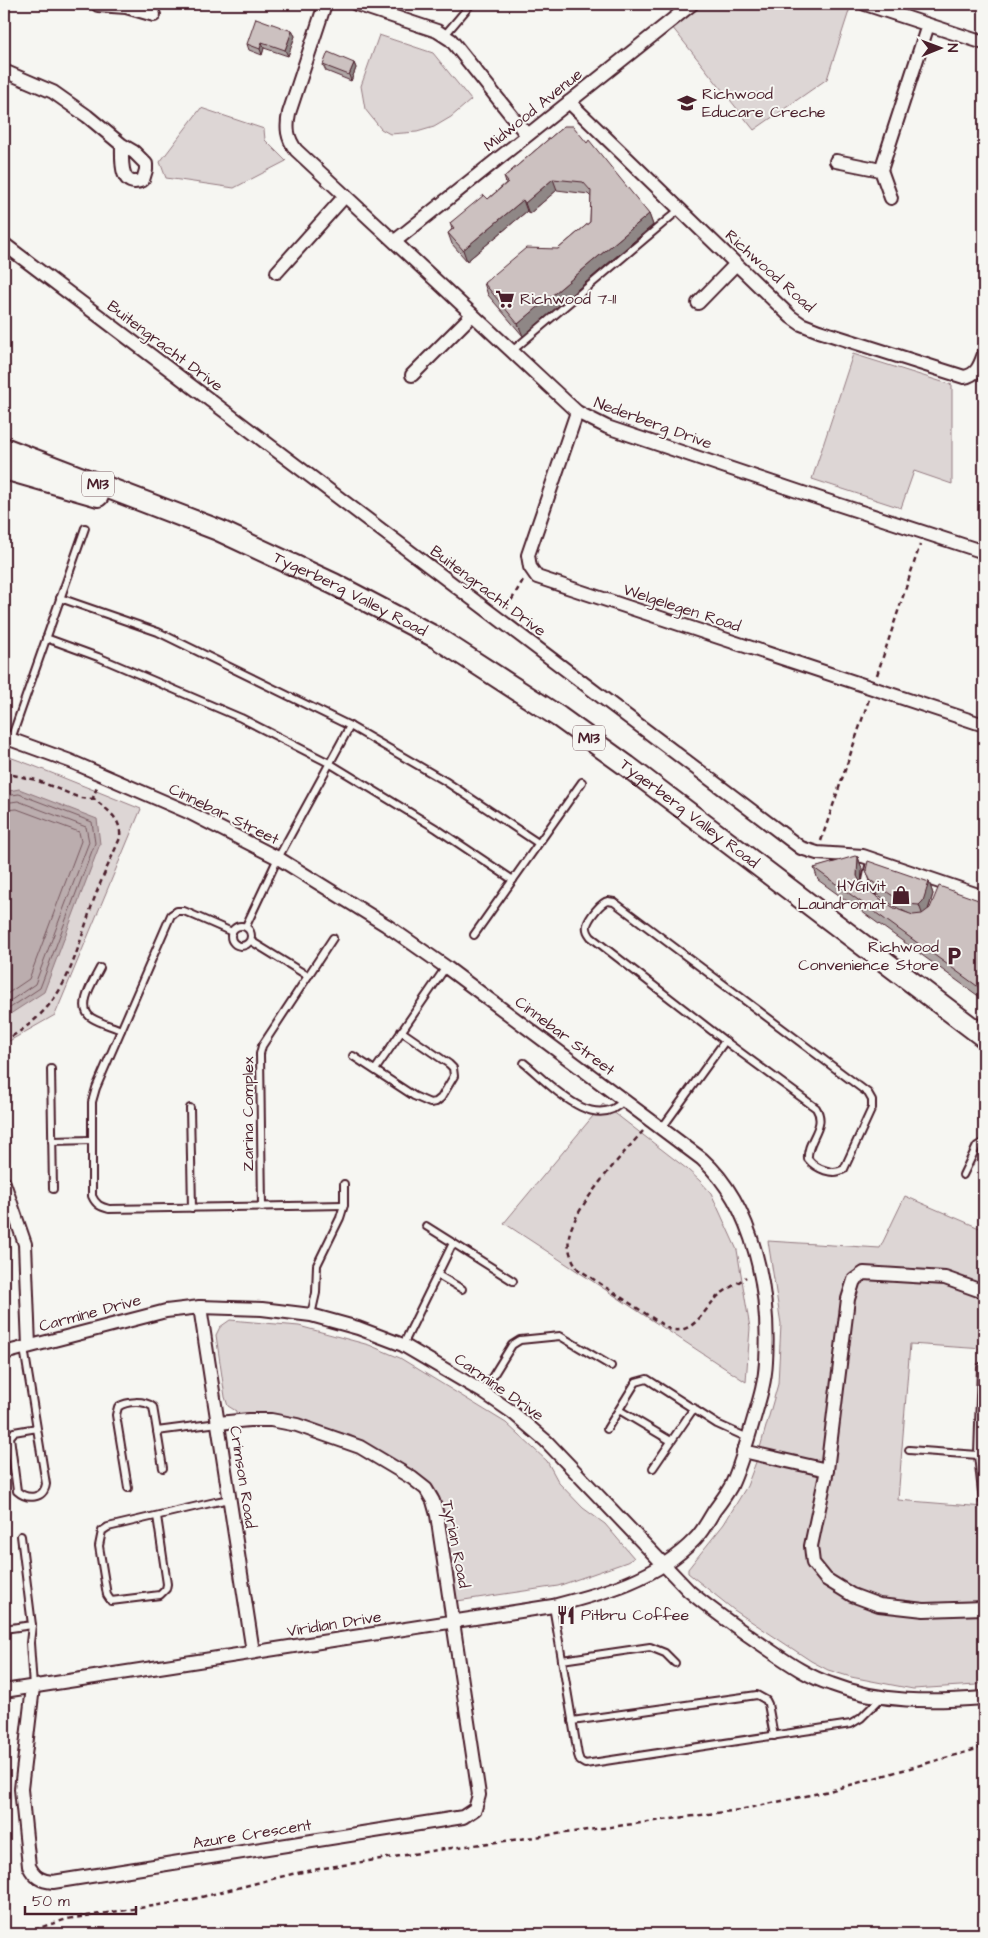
<svg xmlns="http://www.w3.org/2000/svg" width="988" height="1938" viewBox="0 0 988 1938" font-family="'Architects Daughter',sans-serif">
	<rect width="100%" height="100%" fill="#f6f6f2"/>
	<filter id="ink" filterUnits="userSpaceOnUse"><feTurbulence type="fractalNoise" baseFrequency=".02" numOctaves="2"/><feDisplacementMap in="SourceGraphic" scale="10" xChannelSelector="R" yChannelSelector="G"/><feConvolveMatrix kernelMatrix="1 2 1 2 8 2 1 2 1" color-interpolation-filters="sRGB"/></filter>
	<g filter="url(#ink)">
		<g fill="#ddd6d5" stroke="#947a80">
			<path d="M701 4H846L851 5 827 79 754 130 672 27Z"/>
			<path d="M379 35 433 53 471 100 451 117 434 127 417 132 390 134 381 129 365 109 361 86Z"/>
			<path d="M201 108 264 129 265 140 286 161 234 188 166 178 160 162Z"/>
			<path d="M853 354 952 385V484L914 471 901 508 812 479Z"/>
			<path d="M4 755 34 766 141 809 55 1015 4 1044Z"/>
			<path d="M603 1104 687 1169 700 1181 711 1193 737 1250 750 1328 746 1382 504 1223Z"/>
			<path d="M905 1196 984 1230V1349L910 1344 898 1500 984 1507V1682L976 1685 913 1689 851 1677 828 1670 811 1661 734 1610 688 1573V1569L724 1524 747 1486 756 1462 778 1384 781 1324 768 1241 880 1248Z"/>
			<path d="M230 1320 299 1326 369 1345 400 1358 506 1423 547 1461 559 1483 583 1508 605 1524 634 1558 627 1562 558 1586 457 1601 440 1500 438 1494 431 1484 364 1442 350 1435 284 1416 236 1414V1411L228 1406 225 1397 216 1335 220 1327Z"/>
		</g>
		<path fill="#bbadae" stroke="#8e747a" d="M19 789 97 819 100 844 44 992 4 1018V792Z"/>
		<g fill="none" stroke-linecap="round" stroke-linejoin="round">
			<g stroke="#77585f" stroke-width="1">
				<path d="M4 796 19 794 92 822 95 843 40 988 4 1012"/>
				<path d="M4 803 18 801 86 827 89 842 35 984 4 1005"/>
				<path d="M4 810 17 809 79 832 81 841 29 979 4 996"/>
			</g>
			<g stroke="#4a1f2b" stroke-width="10">
				<g id="service">
					<path d="M444 36 471 4"/>
					<path d="M512 351 680 209"/>
					<path d="M60 598 158 632 350 726 445 781 538 843"/>
					<path d="M46 638 98 657 241 718 329 763 437 829 513 880"/>
					<path d="M11 739 85 528"/>
					<path d="M869 866 865 885 872 896"/>
					<path d="M608 901 614 902 868 1093 872 1100V1108L844 1169C833 1176 816 1169 808 1159 806 1140 828 1127 816 1108L725 1041 591 937C588 933 586 930 587 925 589 918 601 902 608 901Z"/>
					<circle cx="241" cy="936" r="10"/>
					<path d="M246 926 278 858 350 726"/>
					<path d="M232 932 184 911H177L171 915 96 1088 92 1102V1196C96 1205 101 1207 109 1209L344 1205"/>
					<path d="M474 935 582 782"/>
					<path d="M251 941 308 976"/>
					<path d="M100 968C94 980 75 1008 92 1018 100 1023 112 1026 121 1030"/>
					<path d="M353 1056 414 1096 430 1103 436 1102 441 1098 454 1076 453 1068 449 1064 401 1031"/>
					<path d="M524 1063C548 1082 594 1135 624 1100"/>
					<path d="M51 1069 53 1189"/>
					<path d="M375 1070 446 967"/>
					<path d="M190 1108 192 1208"/>
					<path d="M662 1128 725 1041"/>
					<path d="M52 1141 92 1140"/>
					<path d="M963 1175 977 1146 984 1142"/>
					<path d="M262 1207 260 1054 262 1046 333 938"/>
					<path d="M426 1226 453 1243"/>
					<path d="M438 1275 462 1289"/>
					<path d="M311 1315 316 1293 317 1265 340 1218 344 1205V1184"/>
					<path d="M403 1345 453 1243 513 1281"/>
					<path d="M24 1348 46 1484C44 1499 27 1500 17 1491L10 1437 14 1432 37 1428"/>
					<path d="M981 1367 978 1455 983 1502"/>
					<path d="M483 1392 512 1345 520 1340 560 1336 611 1366"/>
					<path d="M619 1410 671 1441"/>
					<path d="M607 1429 636 1382 647 1379 717 1424 748 1438"/>
					<path d="M157 1431 163 1468"/>
					<path d="M909 1450 978 1455"/>
					<path d="M653 1468 694 1408"/>
					<path d="M128 1488 116 1415 118 1407C127 1401 144 1400 153 1407L157 1431 218 1423"/>
					<path d="M157 1516 167 1584 166 1589 160 1595 111 1601 107 1595 99 1546 102 1531 108 1527 215 1502 230 1499"/>
					<path d="M21 1536 32 1625 30 1643 33 1687"/>
					<path d="M553 1606 578 1755 580 1761 585 1764 851 1724 861 1718 882 1697"/>
					<path d="M4 1629 32 1625"/>
					<path d="M562 1660 650 1647 665 1653 675 1663"/>
					<path d="M572 1721 757 1695 766 1700 768 1704 774 1736"/>
				</g>
			</g>
			<g stroke="#4a1f2b" stroke-width="16">
				<g id="minor">
					<path d="M325 4 289 113C286 128 287 138 296 150L577 412 607 427 809 495 984 552"/>
					<path d="M356 4 437 31 451 40 527 135"/>
					<path d="M865 4 984 43"/>
					<path d="M98 5 126 7 154 15"/>
					<path d="M4 71 53 92 87 116 122 145 134 152 146 164V170L143 180C119 190 122 159 122 145"/>
					<path d="M569 102 791 317 801 324 819 331 964 377C977 375 980 365 984 354"/>
					<path d="M836 161 881 170"/>
					<path d="M891 198 881 170 928 25"/>
					<path d="M395 241 692 4"/>
					<path d="M4 244 801 848 817 853 863 856 984 897"/>
					<path d="M277 272 345 196"/>
					<path d="M698 303 736 264"/>
					<path d="M412 375 472 315"/>
					<path d="M577 412 528 555 530 567 537 577 984 725"/>
					<path d="M4 737 70 761 188 812 278 858 386 925 446 967 702 1159C755 1207 770 1293 766 1362 765 1384 758 1404 752 1425 746 1445 740 1467 731 1486 726 1495 720 1503 714 1511 708 1521 703 1531 695 1539 657 1579 604 1593 553 1606L4 1691"/>
					<path d="M4 1183 25 1244 29 1346"/>
					<path d="M200 1307 253 1652"/>
					<path d="M4 1353 166 1311 200 1307 262 1309 311 1315 358 1328 403 1345 483 1392 512 1412 546 1441 689 1591C715 1613 743 1632 771 1651 790 1664 809 1677 831 1684 880 1703 932 1702 984 1698"/>
					<path d="M743 1451 827 1470 848 1299 854 1280 864 1273 945 1278 984 1292"/>
					<path d="M827 1470 811 1546 813 1563 826 1579 852 1595 879 1605 924 1610 984 1608"/>
					<path d="M33 1687 21 1789 29 1866C34 1877 41 1881 53 1882L463 1817 475 1809 479 1795 437 1515 433 1501 426 1489 412 1478 360 1447 297 1425 271 1420H249L218 1423"/>
				</g>
			</g>
			<g stroke="#4a1f2b" stroke-width="24">
				<g id="primary">
					<path id="s1" d="M4 448 218 530 334 584 437 638 559 717 627 766 984 1037"/>
					<path d="M4 469 98 496"/>
				</g>
			</g>
			<g stroke="#4a1f2b" stroke-width="2.5" stroke-dasharray="5 4" stroke-linecap="butt">
				<path d="M507 608 523 580"/>
				<path d="M877 675 920 545"/>
				<path d="M4 773 36 780 80 798 93 799"/>
				<path d="M821 841 869 699"/>
				<path d="M4 1041C67 1006 72 964 93 902 101 880 111 859 120 838 122 818 107 810 93 798L97 787"/>
				<path d="M643 1131C622 1155 575 1206 569 1236 567 1248 571 1259 578 1269L669 1329C693 1336 703 1311 717 1297 726 1289 737 1284 746 1277"/>
				<path d="M26 1934 42 1927 67 1919 186 1901 292 1874 324 1868 444 1849 739 1810 829 1791 984 1747"/>
			</g>
			<use href="#service" stroke="#f6f6f2" stroke-width="6"/>
			<use href="#minor" stroke="#f6f6f2" stroke-width="12"/>
			<use href="#primary" stroke="#f6f6f2" stroke-width="20"/>
		</g>
		<g fill="#afa6a5" stroke="#4a1f2b">
			<path d="M292 31 295 36 288 56 264 48 262 55 249 50 247 44Z"/>
			<path d="M354 63 356 68 351 81 326 71 323 65Z"/>
			<path d="M564 126 649 214 653 225 523 336 488 295 484 283 558 249 590 222 591 197 588 194 557 190 529 214 527 211 467 261 452 244 448 233 452 229 450 223 488 199 506 183 504 177Z"/>
			<path d="M858 857 862 869 861 885 863 887 894 908 909 914 894 906 874 892 866 870 929 882 933 894 928 910 984 902V1000L818 880 814 868Z"/>
		</g>
		<g fill="#8f8786" stroke="#4a1f2b">
			<path d="M9 4H11L5 20 4 17Z"/>
			<path d="M292 31 295 36 288 56 285 50Z"/>
			<path d="M262 42 264 48 262 55 260 49Z"/>
			<path d="M354 63 356 68 351 81 349 75Z"/>
			<path d="M553 179 557 190 529 214 525 203Z"/>
			<path d="M523 200 527 211 467 261 463 250Z"/>
			<path d="M649 214 653 225 523 336 518 324Z"/>
			<path d="M858 857 862 869 861 887 857 876Z"/>
			<path d="M929 882 933 894 927 913 923 916 919 905Z"/>
		</g>
		<g fill="#ccc1c0" stroke="#4a1f2b">
			<path d="M4 4H9L4 17Z"/>
			<path d="M256 18 292 31 285 50 262 42 260 49 247 44Z"/>
			<path d="M328 52 354 63 349 75 323 65Z"/>
			<path d="M564 126H573L587 143 589 140 649 214 518 324 484 283 526 248 558 249 590 222 591 191 583 182 553 179 525 203 523 200 463 250 448 233 454 228 450 223 484 195 488 199 508 182 504 177Z"/>
			<path d="M855 856 858 857 857 876 863 887 894 908 913 915 922 914 930 908 939 886 984 902V991L814 868Z"/>
			<path d="M868 861 929 882 923 901 919 905 907 904 890 894 870 880 866 870Z"/>
		</g>
	</g>
	<defs>
		<g id="school-bare" transform="scale(1.5)"><path d="M0-5L7-2L0 1L-7-2ZM-4 1L0 2.5L4 1V4Q0 6-4 4Z" fill="#4a1f2b" stroke="#f6f6f2" stroke-width="2.5" paint-order="stroke"/></g>
		<g id="supermarket-bare" transform="scale(1.5)"><path d="M-6-5.5h2.5l.6 2H6L4.5 2H-2.5L-4.4-4H-6ZM-1.5 3.2a1.3 1.3 0 1 0 .1 0ZM3 3.2a1.3 1.3 0 1 0 .1 0Z" fill="#4a1f2b" stroke="#f6f6f2" stroke-width="2.5" paint-order="stroke"/></g>
		<g id="shop-bare" transform="scale(1.5)"><path d="M-5-2.5h2.3a2.7 3.5 0 0 1 5.4 0H5L5.5 6h-11ZM-1.5-2.5h3a1.5 2.3 0 0 0-3 0Z" fill="#4a1f2b" stroke="#f6f6f2" stroke-width="2.5" paint-order="stroke"/></g>
		<g id="parking-bare" transform="scale(1.5)"><path d="M-3.5-5.5H1a3.5 3.5 0 0 1 0 7H-1V5.5H-3.5ZM-1-3.4V-.6H.8a1.4 1.4 0 0 0 0-2.8Z" fill="#4a1f2b" stroke="#f6f6f2" stroke-width="2.5" paint-order="stroke"/></g>
		<g id="restaurant-bare" transform="scale(1.5)"><path d="M-5-6h1v4h1v-4h1v4h1v-4h1v5L-1.5 .5V6h-2V.5L-5-1ZM5-6V6H3V1.5H1.5Q1.5-4 5-6Z" fill="#4a1f2b" stroke="#f6f6f2" stroke-width="2.5" paint-order="stroke"/></g>
	</defs>
	<g fill-rule="evenodd">
		<use href="#school-bare" x="687" y="103"/>
		<use href="#supermarket-bare" x="505" y="299"/>
		<use href="#shop-bare" x="901" y="895"/>
		<use href="#parking-bare" x="954" y="956"/>
		<use href="#restaurant-bare" x="566" y="1615"/>
	</g>
	<g text-anchor="middle" dominant-baseline="central" stroke-width="4" stroke-linejoin="round" paint-order="stroke">
		<g fill="#f6f6f2" stroke="#7e6067" stroke-width="1">
			<rect x="82" y="471.5" width="32" height="25" rx="4"/>
			<rect x="573" y="725.5" width="32" height="25" rx="4"/>
		</g>
		<g font-size="15" font-weight="bold" fill="#4a1f2b">
			<text x="98" y="484">M13</text>
			<text x="589" y="738">M13</text>
		</g>
		<g font-size="16" fill="#4a1f2b" stroke="#f6f6f2" text-anchor="start">
			<text x="702" y="94">Richwood<tspan x="702" dy="18">Educare Creche</tspan></text>
			<text x="520" y="299">Richwood 7-11</text>
			<text x="886" y="886" text-anchor="end">HYGIvit<tspan x="886" dy="18">Laundromat</tspan></text>
			<text x="939" y="947" text-anchor="end">Richwood<tspan x="939" dy="18">Convenience Store</tspan></text>
			<text x="581" y="1615">Pitbru Coffee</text>
		</g>
		<g font-size="16" fill="#4a1f2b" stroke="#f6f6f2">
			<text transform="translate(533 110) rotate(-39)">Midwood Avenue</text>
			<text transform="translate(770 271) rotate(42)">Richwood Road</text>
			<text transform="translate(165 346) rotate(37)">Buitengracht Drive</text>
			<text transform="translate(653 423) rotate(20)">Nederberg Drive</text>
			<text transform="translate(488 591) rotate(37)">Buitengracht Drive</text>
			<text stroke="none"><textPath href="#s1" startOffset="376">Tygerberg Valley Road</textPath></text>
			<text transform="translate(682 608) rotate(18)">Welgelegen Road</text>
			<text stroke="none"><textPath href="#s1" startOffset="781">Tygerberg Valley Road</textPath></text>
			<text transform="translate(224 814) rotate(26)">Cinnebar Street</text>
			<text transform="translate(565 1036) rotate(37)">Cinnebar Street</text>
			<text transform="translate(248 1114) rotate(-90)">Zarina Complex</text>
			<text transform="translate(90 1313) rotate(-15)">Carmine Drive</text>
			<text transform="translate(499 1387) rotate(35)">Carmine Drive</text>
			<text transform="translate(243 1477) rotate(81)">Crimson Road</text>
			<text transform="translate(456 1544) rotate(79)">Tyrian Road</text>
			<text transform="translate(334 1624) rotate(-9)">Viridian Drive</text>
			<text transform="translate(252 1834) rotate(-9)">Azure Crescent</text>
		</g>
	</g>
	<rect width="988" height="1938" fill="none" stroke="#f6f6f2" stroke-width="20"/>
	<rect x="10" y="10" width="968" height="1918" fill="none" stroke="#4a1f2b" stroke-width="2" filter="url(#ink)"/>
	<g transform="translate(940 48) rotate(89)" stroke="#f6f6f2" stroke-width="4" paint-order="stroke">
	<path d="M0-4L9 19L0 12L-9 19Z" fill="#4a1f2b"/>
	<text y="-8" font-size="14" font-weight="bold" text-anchor="middle" fill="#4a1f2b">N</text>
	</g>
	<path d="M25 1906v8h111v-8" fill="none" stroke="#4a1f2b" stroke-width="2.5"/>
	<text x="32" y="1906" font-size="15" fill="#4a1f2b" stroke="#f6f6f2" stroke-width="4" paint-order="stroke">50 m</text>
</svg>
